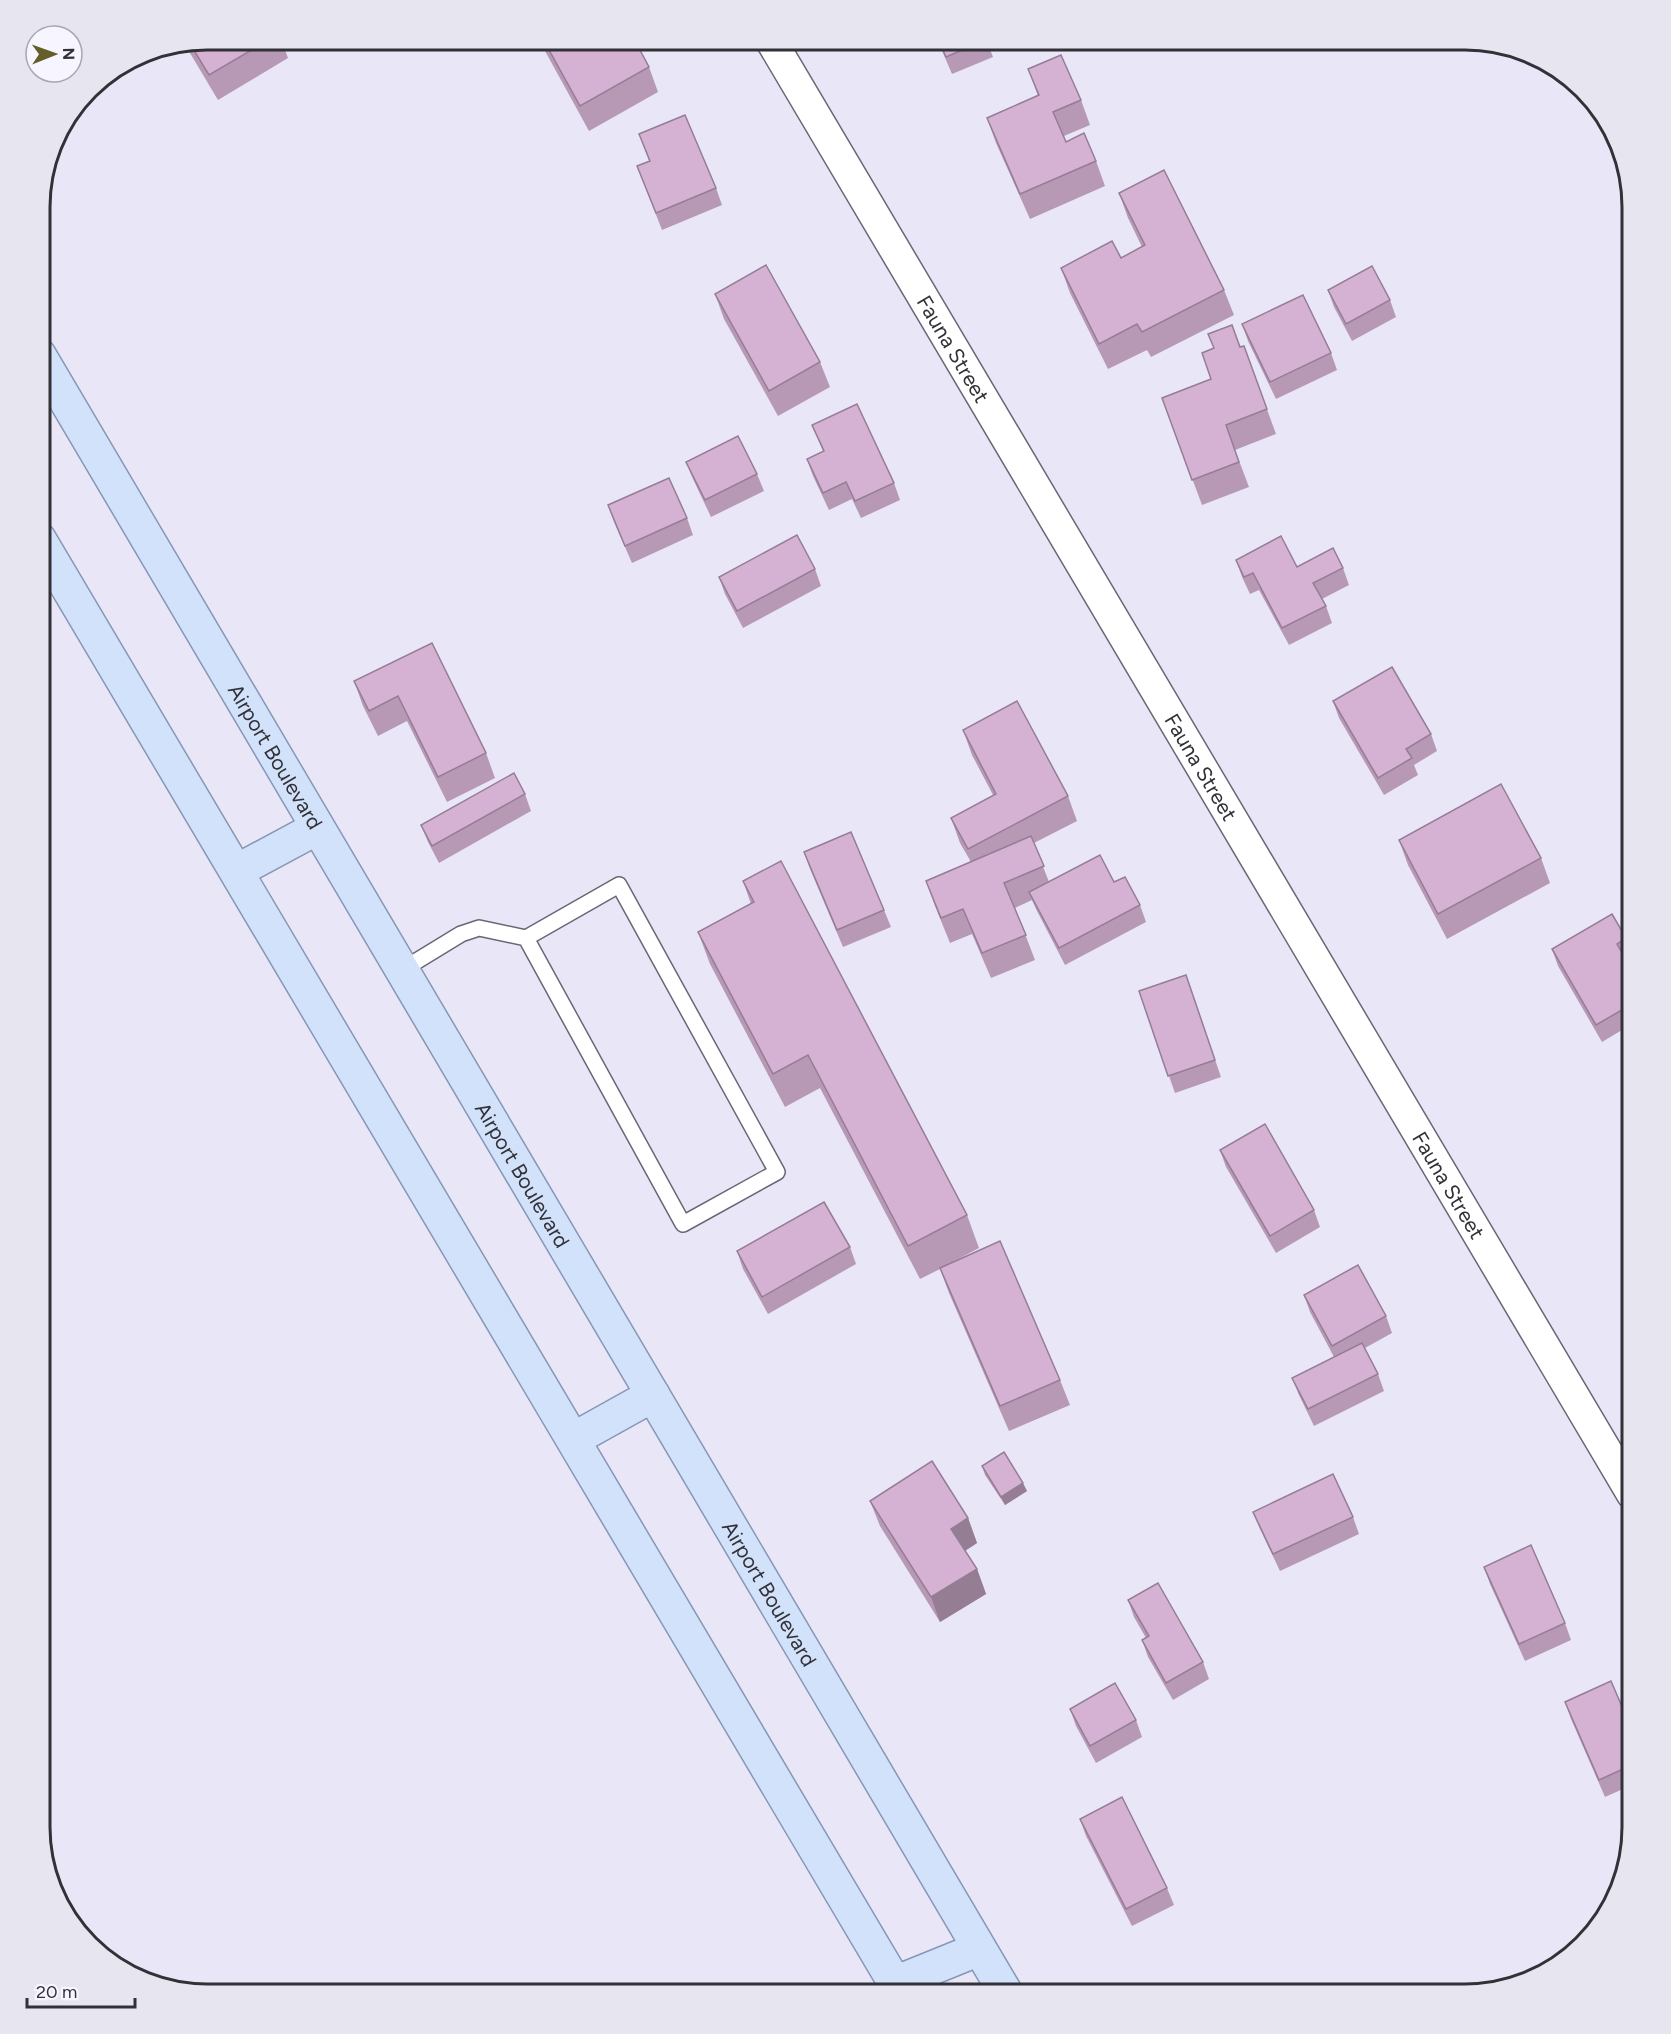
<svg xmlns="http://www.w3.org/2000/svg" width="1671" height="2034" viewBox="0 0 1671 2034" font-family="Figtree,sans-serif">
	<rect width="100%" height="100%" fill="#e9e7f7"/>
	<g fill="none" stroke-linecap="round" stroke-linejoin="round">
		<g stroke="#696775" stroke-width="18">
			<path id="lane" d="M402 970 461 934 479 928 526 938 683 1224 777 1172 619 885 526 938"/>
		</g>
		<g stroke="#696775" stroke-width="33">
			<g id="street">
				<path id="s1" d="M770 39 1632 1494"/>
			</g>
		</g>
		<g stroke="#8697b5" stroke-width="36">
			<g id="primary">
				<path id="s2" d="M39 355 1007 1995"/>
				<path d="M39 539 902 1995"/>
				<path d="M237 871 317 828"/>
				<path d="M574 1439 653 1395"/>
				<path d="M895 1983 979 1949"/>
			</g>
		</g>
		<use href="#lane" stroke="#fff" stroke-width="15"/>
		<use href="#street" stroke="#fff" stroke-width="30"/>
		<use href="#primary" stroke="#d2e2fb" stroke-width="33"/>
	</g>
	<g fill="#b799b6">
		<path d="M207 39H281L288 58 218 100 184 43Z"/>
		<path d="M541 39H634L649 67 658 92 589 131 545 51Z"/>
		<path d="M937 39H986L993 57 952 74Z"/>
		<path d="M1028 69 1081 100 1090 125 1064 136 1066 142 1096 161 1105 186 1030 219 996 143 987 118 1038 96Z"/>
		<path d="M639 134 716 188 722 205 662 230 637 166 649 161Z"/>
		<path d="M1119 193 1224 290 1234 315 1151 357 1147 350 1108 369 1070 293 1061 268 1121 258 1142 247 1128 218Z"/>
		<path d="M1328 290 1390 300 1396 317 1352 341 1334 307Z"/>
		<path d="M715 294 820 362 830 387 778 416 724 319Z"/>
		<path d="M1242 324 1331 353 1337 370 1276 399 1248 341Z"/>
		<path d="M1244 346 1276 434 1235 450 1249 487 1202 505 1162 398 1211 379 1240 347Z"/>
		<path d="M812 425 894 483 900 500 861 518 852 499 829 510 813 476 807 459 823 451Z"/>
		<path d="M686 462 757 474 764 491 711 517 693 479Z"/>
		<path d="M608 505 687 518 693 535 632 563 614 522Z"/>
		<path d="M1236 560 1297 567 1343 568 1349 585 1322 599 1326 606 1332 623 1289 645 1259 590 1250 594 1242 577Z"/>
		<path d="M815 569 821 586 743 628 725 594 719 577Z"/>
		<path d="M432 643 486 753 495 778 447 802 407 721 378 736 363 706 354 681Z"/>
		<path d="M1333 701 1431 734 1437 751 1414 765 1418 775 1384 795 1339 718Z"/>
		<path d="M963 730 1068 796 1077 821 1034 843 1049 882H1114L1140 905 1146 922 1065 965 1036 909 1032 900 1015 908 1035 960 991 978 972 934 950 943 935 906 926 881 971 862 960 843 951 818 993 795 972 755Z"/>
		<path d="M525 794 531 811 439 863 428 842 421 825Z"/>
		<path d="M1399 840 1541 858 1550 883 1447 939 1408 865Z"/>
		<path d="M804 852 884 910 891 927 843 947 810 869Z"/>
		<path d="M743 881 967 1215 979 1248 947 1265 1060 1380 1070 1405 1009 1431 949 1293 940 1269 920 1279 820 1088 785 1107 710 964 698 932 751 904Z"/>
		<path d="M1626 938 1632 954V955L1626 959 1632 970V1024L1602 1042 1558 966 1552 949Z"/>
		<path d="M1186 975 1221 1077 1175 1093 1139 991Z"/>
		<path d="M1220 1150 1314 1210 1320 1227 1276 1253 1226 1167Z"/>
		<path d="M850 1247 856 1264 768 1314 743 1269 737 1251Z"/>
		<path d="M1304 1295 1386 1316 1392 1333 1365 1348 1378 1374 1384 1391 1314 1426 1299 1395 1292 1378 1334 1357 1310 1312Z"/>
		<path d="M982 1466 1027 1491 1005 1505 985 1475Z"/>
		<path d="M870 1501 968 1518 977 1543 965 1551 977 1569 986 1594 940 1622 880 1526Z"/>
		<path d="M1253 1512 1353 1517 1359 1534 1280 1571 1260 1529Z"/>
		<path d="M1484 1567 1565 1623 1571 1640 1525 1661 1490 1584Z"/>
		<path d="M1128 1600 1203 1662 1209 1679 1173 1700 1148 1657 1142 1640 1146 1638 1134 1617Z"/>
		<path d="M1565 1702 1632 1730V1785L1605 1797 1571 1719Z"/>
		<path d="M1070 1709 1136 1720 1142 1737 1096 1763 1076 1726Z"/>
		<path d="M1080 1819 1167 1888 1174 1905 1132 1926 1086 1836Z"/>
	</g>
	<g fill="#957d94">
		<path d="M1023 1483 1027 1491 1005 1505 1001 1497Z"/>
		<path d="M968 1518 977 1543 960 1554 951 1529Z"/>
		<path d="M977 1569 986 1594 940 1622 931 1597Z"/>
	</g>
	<g fill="#d5b2d4" stroke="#957d94" stroke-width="1.5">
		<path d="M207 39H270L209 75 189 42Z"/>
		<path d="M543 39H634L649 67 580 106Z"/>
		<path d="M938 39H986V40L946 57Z"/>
		<path d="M1061 55 1081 100 1053 112 1066 142 1084 133 1096 161 1020 194 987 118 1039 95 1028 69Z"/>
		<path d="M685 115 716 188 656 213 637 166 650 161 639 134Z"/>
		<path d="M1164 170 1224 290 1142 332 1137 324 1099 344 1061 268 1112 241 1121 258 1145 245 1119 193Z"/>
		<path d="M766 265 820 362 769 391 715 294Z"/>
		<path d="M1372 266 1390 300 1346 324 1328 290Z"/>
		<path d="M1303 295 1331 353 1270 382 1242 324Z"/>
		<path d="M1232 325 1240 347 1244 346 1267 409 1226 425 1239 462 1192 480 1162 398 1211 379 1202 353 1214 348 1208 334Z"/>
		<path d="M857 404 894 483 855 501 846 482 823 493 807 459 824 451 812 425Z"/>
		<path d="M738 436 757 474 705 500 686 462Z"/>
		<path d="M669 478 687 518 625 546 608 505Z"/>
		<path d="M797 535 815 569 737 611 719 577Z"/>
		<path d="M1281 536 1297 567 1333 548 1343 568 1313 583 1326 606 1282 628 1253 573 1244 577 1236 560Z"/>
		<path d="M432 643 486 753 438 777 398 696 369 711 354 681Z"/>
		<path d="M1392 667 1431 734 1406 749 1412 758 1378 778 1333 701Z"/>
		<path d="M1017 701 1068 796 968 849 951 818 996 794 963 730Z"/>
		<path d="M514 773 525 794 432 846 421 825Z"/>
		<path d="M1501 784 1541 858 1438 914 1399 840Z"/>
		<path d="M851 832 884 910 837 930 804 852Z"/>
		<path d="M1031 836 1044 866 1004 883 1026 935 982 953 963 909 941 918 926 881Z"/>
		<path d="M1100 855 1114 882 1125 877 1140 905 1059 948 1029 892Z"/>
		<path d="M781 861 967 1215 908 1246 808 1055 773 1074 698 932 754 902 743 881Z"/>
		<path d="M1612 914 1626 938 1617 944 1632 970V1004L1596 1025 1552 949Z"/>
		<path d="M1186 975 1215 1060 1168 1076 1139 991Z"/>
		<path d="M1265 1124 1314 1210 1270 1236 1220 1150Z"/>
		<path d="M824 1202 850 1247 762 1297 737 1251Z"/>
		<path d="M1000 1241 1060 1380 1000 1406 940 1268Z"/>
		<path d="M1358 1265 1386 1316 1332 1346 1304 1295Z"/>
		<path d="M1362 1343 1378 1374 1308 1409 1292 1378Z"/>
		<path d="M1004 1452 1023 1483 1001 1497 982 1466Z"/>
		<path d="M932 1461 968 1518 951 1529 977 1569 931 1597 870 1501Z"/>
		<path d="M1333 1474 1353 1517 1273 1554 1253 1512Z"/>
		<path d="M1531 1545 1565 1623 1519 1644 1484 1567Z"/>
		<path d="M1158 1583 1203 1662 1166 1683 1142 1640 1149 1636 1128 1600Z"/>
		<path d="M1611 1681 1632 1730V1765L1599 1780 1565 1702Z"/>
		<path d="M1115 1683 1136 1720 1090 1746 1070 1709Z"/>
		<path d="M1122 1797 1167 1888 1126 1909 1080 1819Z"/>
	</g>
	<g text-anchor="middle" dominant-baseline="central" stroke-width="4.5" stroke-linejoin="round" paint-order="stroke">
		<g font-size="21" fill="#323137" stroke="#f7f5ff">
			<text stroke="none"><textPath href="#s1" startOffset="360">Fauna Street</textPath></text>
			<text stroke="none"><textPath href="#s2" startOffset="466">Airport Boulevard</textPath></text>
			<text stroke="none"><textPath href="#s1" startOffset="846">Fauna Street</textPath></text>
			<text stroke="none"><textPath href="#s2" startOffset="952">Airport Boulevard</textPath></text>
			<text stroke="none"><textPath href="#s1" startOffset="1332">Fauna Street</textPath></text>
			<text stroke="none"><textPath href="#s2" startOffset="1438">Airport Boulevard</textPath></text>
		</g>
	</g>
	<path d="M0 0H1671V2034H0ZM207 50H1465A157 157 0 0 1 1622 207V1827A157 157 0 0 1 1465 1984H207A157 157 0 0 1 50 1827V207A157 157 0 0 1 207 50Z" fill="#e7e5ef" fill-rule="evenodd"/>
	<path fill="none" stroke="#323137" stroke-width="3" d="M207 50H1465A157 157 0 0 1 1622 207V1827A157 157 0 0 1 1465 1984H207A157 157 0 0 1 50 1827V207A157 157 0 0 1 207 50Z"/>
	<g transform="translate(54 54) rotate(89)"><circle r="28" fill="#f7f5ff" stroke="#a8a7af" stroke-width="1.5"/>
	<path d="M0-4.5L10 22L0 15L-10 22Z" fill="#665e2a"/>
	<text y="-9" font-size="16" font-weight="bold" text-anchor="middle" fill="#323137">N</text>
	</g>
	<path d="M27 1998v9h108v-9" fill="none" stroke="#323137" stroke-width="3"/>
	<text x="36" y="1998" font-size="18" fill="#323137" stroke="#f7f5ff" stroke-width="4.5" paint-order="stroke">20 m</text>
</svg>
